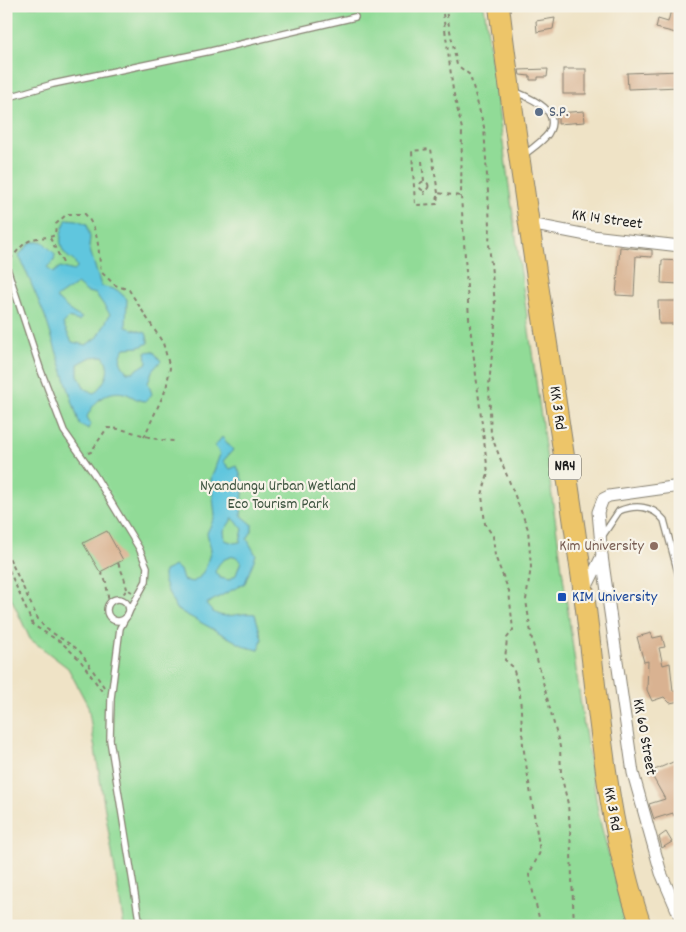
<svg xmlns="http://www.w3.org/2000/svg" width="686" height="932" viewBox="0 0 686 932" font-family="Dekko,sans-serif">
	<rect width="100%" height="100%" fill="#f7f3e8"/>
	<filter id="ink" filterUnits="userSpaceOnUse"><feTurbulence type="fractalNoise" baseFrequency=".02" numOctaves="2"/><feDisplacementMap in="SourceGraphic" scale="10" xChannelSelector="R" yChannelSelector="G"/><feConvolveMatrix kernelMatrix="1 2 1 2 8 2 1 2 1" color-interpolation-filters="sRGB"/></filter>
	<filter id="wash" filterUnits="userSpaceOnUse"><feTurbulence type="fractalNoise" baseFrequency=".0096" numOctaves="4" result="noise"/><feDisplacementMap in="SourceGraphic" scale="20" xChannelSelector="R" yChannelSelector="G"/><feGaussianBlur stdDeviation="1.12" result="paint"/><feColorMatrix in="noise" values="0 0 0 0 0 0 0 0 0 0 0 0 0 0 0 0 0 1.4 0 .05"/><feComposite in="paint" operator="in"/></filter>
	<g filter="url(#wash)">
		<rect width="100%" height="100%" fill="#efe3c6"/>
		<path fill="#91db97" stroke="#567c5a" d="M6 6H484L583 720 599 817 627 926H124L88 706 68 668 30 639 6 587Z"/>
		<g fill="#61c6de" stroke="#3e717d" fill-rule="evenodd">
			<path d="M67 219 77 220 87 224 90 237 89 247 101 286 117 290 127 299 126 327 146 333 149 343 139 347 125 348C118 358 119 363 127 372H133L147 363 146 352 153 351 161 361 152 371 148 383 152 394 146 401C136 401 132 395 124 393 106 389 93 403 87 417L91 424 89 429 80 425 45 316 19 255 31 242H43L55 254 54 261 47 267 53 273 60 267 74 271 77 267C75 260 71 260 66 255 57 244 61 230 67 219ZM77 284 87 292 96 294 110 314 98 337 86 345 72 342 63 324 68 318 79 321 82 318 73 313 56 298ZM103 356C113 370 105 383 94 393L85 389 78 375V364L91 357Z"/>
			<path d="M222 437 233 450 223 461 230 469 237 466 244 484 241 515 252 524V531L247 539 256 555 245 583 206 604C220 625 235 611 255 614L262 639 259 650 246 647 176 609 164 583V571L175 566 180 570 183 580 193 582 199 578 205 569 211 550 207 533 215 516 211 479 220 454 215 446ZM233 518 243 529 240 542 234 543 225 540 224 531ZM235 556 241 561 236 575 229 580 220 578 215 572C219 561 224 558 235 556Z"/>
		</g>
		<g id="blocks">
			<g fill="#d9b291">
				<path d="M672 6H680V34L656 28 658 19 668 22Z"/>
				<path d="M555 18 553 29 537 32 536 21Z"/>
				<path d="M548 69 547 77H538V80H530V76L520 75 519 70Z"/>
				<rect x="563" y="69" width="23" height="25"/>
				<path d="M680 71V87L628 89 627 73Z"/>
				<path d="M584 111 585 122 558 124V113Z"/>
				<path d="M620 247 652 250V257L636 256 634 296 616 295Z"/>
				<path d="M662 260 680 261V284L661 283Z"/>
				<path d="M658 301H680V324H659Z"/>
				<path d="M107 531 123 560 100 572 83 543Z"/>
				<path d="M651 633 653 638 662 636 665 647 659 648 663 665 670 663 673 691 680 690V701L670 703 664 697 652 701 647 690 648 661 644 662 637 637Z"/>
				<path d="M680 759V812L674 816 673 813 654 819 649 804 665 799 650 772Z"/>
				<path d="M666 832 672 842 662 848 659 837Z"/>
			</g>
		</g>
	</g>
	<g filter="url(#ink)">
		<use href="#blocks" fill-opacity="0" stroke="#868071" stroke-width="1"/>
		<g fill="none" stroke-linecap="round" stroke-linejoin="round">
			<g stroke="#868071" stroke-width="8">
				<g id="lane">
					<path d="M514 91C530 98 563 110 548 134 542 142 531 149 524 155"/>
					<path d="M6 98 53 84 211 51 355 17"/>
					<path d="M6 265 41 371 64 431 94 474 139 548 147 567 146 581 120 628 111 698 110 740 140 926"/>
					<path d="M603 535 619 511C636 504 653 506 664 520L680 580"/>
					<circle cx="118" cy="610" r="11"/>
				</g>
			</g>
			<g stroke="#868071" stroke-width="13">
				<g id="street">
					<path d="M530 224 592 236 680 246"/>
					<path d="M602 556 633 773 661 873 680 917"/>
					<path d="M585 590 602 556 598 512 603 499 609 496 680 486"/>
				</g>
			</g>
			<g stroke="#868071" stroke-width="22">
				<path id="highway" d="M499 6C523 203 557 398 584 594 599 706 605 819 641 926"/>
			</g>
			<g stroke="#868071" stroke-width="2" stroke-dasharray="4 4" stroke-linecap="butt">
				<path d="M442 6 453 90 462 129 461 196 469 318 488 473 482 495 485 524 493 536 495 556 509 591 513 630 507 638 505 660 513 667 520 694 523 745 540 852 529 875 541 926"/>
				<path d="M445 6 457 65 470 75 484 127 490 225 489 244 496 314 489 385 491 435 528 529 531 567 526 600 532 640 560 747 561 774 568 804 570 829 574 926"/>
				<path d="M422 161 424 181"/>
				<circle cx="424" cy="186" r="4.5"/>
				<path d="M424 191 425 196"/>
				<path d="M438 193 431 149 412 151 415 205 437 204 438 193 461 196"/>
				<path d="M50 238 63 263"/>
				<path d="M10 259C17 253 21 244 31 240 39 236 47 239 55 235L56 224 67 214H85C100 231 98 251 101 272L115 285 129 290 163 343 170 368 166 389 144 437"/>
				<path d="M88 453 91 452 107 428C131 428 152 442 177 441"/>
				<path d="M6 551 38 619 45 628 79 650 104 687"/>
				<path d="M6 563 33 625 62 643 80 660 104 694"/>
				<path d="M118 563 124 577 127 589"/>
				<path d="M101 572 106 582 109 604"/>
				<path d="M119 600 127 589 132 592"/>
			</g>
			<use href="#lane" stroke="#fff" stroke-width="5.5"/>
			<use href="#street" stroke="#fff" stroke-width="11"/>
			<use href="#highway" stroke="#edc569" stroke-width="20"/>
		</g>
	</g>
	<circle fill="#5c6f8a" stroke="#f7f3e8" stroke-width="2" cx="539" cy="112" r="5"/>
	<circle fill="#8d6e63" stroke="#f7f3e8" stroke-width="2" cx="654" cy="546" r="5"/>
	<rect fill="#1a4fb4" stroke="#f7f3e8" stroke-width="2" x="557" y="592" width="10" height="10" rx="2.5"/>
	<g text-anchor="middle" dominant-baseline="central" stroke-width="4.5" stroke-linejoin="round" paint-order="stroke">
		<rect fill="#f7f3e8" stroke="#5e5c59" stroke-width="1" x="549" y="454.5" width="32" height="25" rx="4"/>
		<g font-size="15" font-weight="bold" fill="#1c1c1c">
			<text x="565" y="467">NR4</text>
		</g>
		<g font-size="16" fill="#4e5e75" stroke="#f7f3e8" text-anchor="start">
			<text x="549" y="112">S.P.</text>
		</g>
		<g font-size="16" fill="#1c1c1c" stroke="#f7f3e8">
			<text transform="translate(607 220) rotate(8)">KK 14 Street</text>
			<text transform="translate(557 408) rotate(82)">KK 3 Rd</text>
			<text transform="translate(644 737) rotate(80)">KK 60 Street</text>
			<text transform="translate(612 809) rotate(80)">KK 3 Rd</text>
		</g>
		<g font-size="16" fill="#3f5541" stroke="#f7f3e8">
			<text x="278" y="486">Nyandungu Urban Wetland<tspan x="278" dy="18">Eco Tourism Park</tspan></text>
		</g>
		<g font-size="16" fill="#785e54" stroke="#f7f3e8" text-anchor="end">
			<text x="644" y="546">Kim University</text>
		</g>
		<g font-size="16" fill="#164399" stroke="#f7f3e8" text-anchor="start">
			<text x="572" y="597">KIM University</text>
		</g>
	</g>
	<rect width="686" height="932" fill="none" stroke="#f7f3e8" stroke-width="25"/>
</svg>
